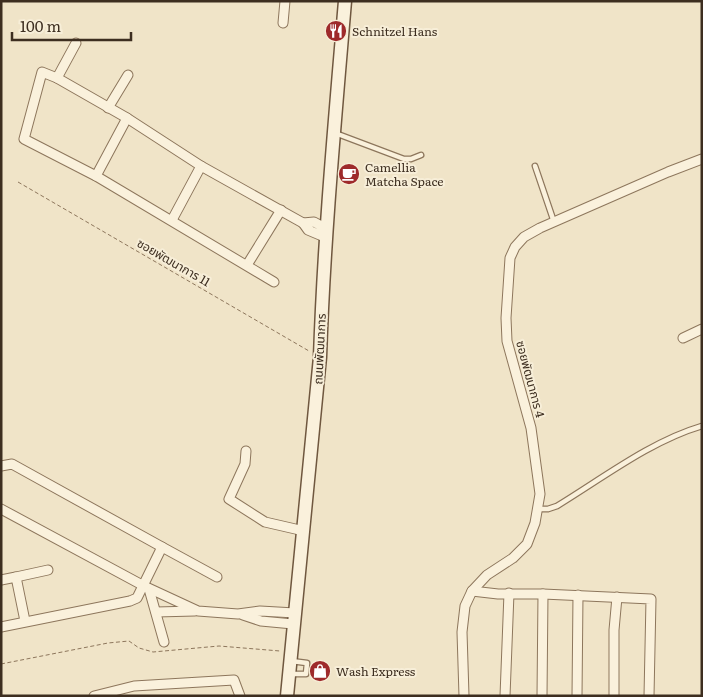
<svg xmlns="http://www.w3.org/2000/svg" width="703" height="697" viewBox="0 0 703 697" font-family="Literata,'Noto Sans Thai',serif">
	<rect width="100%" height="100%" fill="#f0e4c8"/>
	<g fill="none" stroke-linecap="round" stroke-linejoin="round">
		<g stroke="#8d765c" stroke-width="7">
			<g id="lane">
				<path d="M335 133 404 159H411L421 155"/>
				<path d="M535 166 554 222"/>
				<path d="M538 509H548L557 506C603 478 651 441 702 426"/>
				<path d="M290 674H306L307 663 291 661"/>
			</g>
		</g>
		<g stroke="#8d765c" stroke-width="11">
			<g id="street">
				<path d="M283 23 285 1"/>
				<path d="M57 78 76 43"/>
				<path d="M108 108 128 75"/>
				<path d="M96 176 127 118"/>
				<path d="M172 220 201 166"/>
				<path d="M327 238 308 230 303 223 314 222 327 229"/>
				<path d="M247 265 281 210"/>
				<path d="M274 282 96 176 24 139 42 72 57 78 127 118 201 166 303 223"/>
				<path d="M683 338 702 329"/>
				<path d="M246 451 245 464 229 499 265 522 304 531"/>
				<path d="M1 466 12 464 162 547 137 598 130 601 1 627"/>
				<path d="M1 509 144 586 198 611 238 614 260 611 295 613"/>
				<path d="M162 547 217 577"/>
				<path d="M16 577 48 570"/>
				<path d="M1 580 16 577 25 621"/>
				<path d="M149 589 164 642"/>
				<path d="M472 591 498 594H543L542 696"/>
				<path d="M543 594 651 599 649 696"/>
				<path d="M156 612 195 611"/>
				<path d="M243 615 261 621 293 624"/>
				<path d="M94 696 134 686 234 680 240 696"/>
				<path d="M464 696 462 632 465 606 472 591 487 575 513 558 527 544 535 523 540 494 531 428 507 341 506 318 510 258 515 247 524 237 540 228 668 172 702 159"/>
				<path d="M505 696 509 593"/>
				<path d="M577 696 578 595"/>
				<path d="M614 696V630L617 597"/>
			</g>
		</g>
		<g stroke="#6f573f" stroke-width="15">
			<path id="secondary" d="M287 696 320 357C324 238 335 120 345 1"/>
		</g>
		<g stroke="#8d765c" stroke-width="1" stroke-dasharray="4 2.5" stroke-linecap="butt">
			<path d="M18 182 309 351"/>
			<path d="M1 664 108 643 129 641 139 648 153 652 219 646 280 651"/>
		</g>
		<use href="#lane" stroke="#faf1dc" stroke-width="4.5"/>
		<use href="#street" stroke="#faf1dc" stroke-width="9"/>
		<use href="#secondary" stroke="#faf1dc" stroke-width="12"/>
	</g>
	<defs>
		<g id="restaurant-disc" transform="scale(1.125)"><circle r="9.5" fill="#9e2a2b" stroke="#f7eed8"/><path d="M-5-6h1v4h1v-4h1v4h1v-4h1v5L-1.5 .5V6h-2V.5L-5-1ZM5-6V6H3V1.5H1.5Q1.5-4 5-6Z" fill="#fff"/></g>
		<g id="cafe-disc" transform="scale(1.125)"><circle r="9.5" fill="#9e2a2b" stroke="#f7eed8"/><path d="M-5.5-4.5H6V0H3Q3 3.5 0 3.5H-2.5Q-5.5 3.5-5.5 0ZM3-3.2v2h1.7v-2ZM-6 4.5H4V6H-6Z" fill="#fff"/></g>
		<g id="shop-disc" transform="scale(1.125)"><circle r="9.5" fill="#9e2a2b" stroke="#f7eed8"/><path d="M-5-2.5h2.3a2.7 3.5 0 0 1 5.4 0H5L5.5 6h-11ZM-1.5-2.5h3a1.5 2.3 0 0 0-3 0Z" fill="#fff"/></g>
	</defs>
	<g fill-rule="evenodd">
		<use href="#restaurant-disc" x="336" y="31"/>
		<use href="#cafe-disc" x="349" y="174"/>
		<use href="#shop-disc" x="320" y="671"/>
	</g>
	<g text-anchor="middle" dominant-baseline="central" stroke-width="4" stroke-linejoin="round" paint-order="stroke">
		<g font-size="12" fill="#3d2e20" stroke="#f7eed8" text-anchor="start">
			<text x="352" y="31">Schnitzel Hans</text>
			<text x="365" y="167">Camellia<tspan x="365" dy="14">Matcha Space</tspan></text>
			<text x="336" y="671">Wash Express</text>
		</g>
		<g font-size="12" fill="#3d2e20" stroke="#f7eed8">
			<text transform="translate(174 262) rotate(30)">ซอยพัฒนาการ 11</text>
			<text transform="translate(319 349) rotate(-87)">ถนนพัฒนาการ</text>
			<text transform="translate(531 379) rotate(75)">ซอยพัฒนาการ 4</text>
		</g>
	</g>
	<rect width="703" height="697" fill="none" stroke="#3d2e20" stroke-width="5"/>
	<path d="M12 32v8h119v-8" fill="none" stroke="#3d2e20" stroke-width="2.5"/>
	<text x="20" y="32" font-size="15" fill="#3d2e20" stroke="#f7eed8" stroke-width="4" paint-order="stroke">100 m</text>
</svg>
